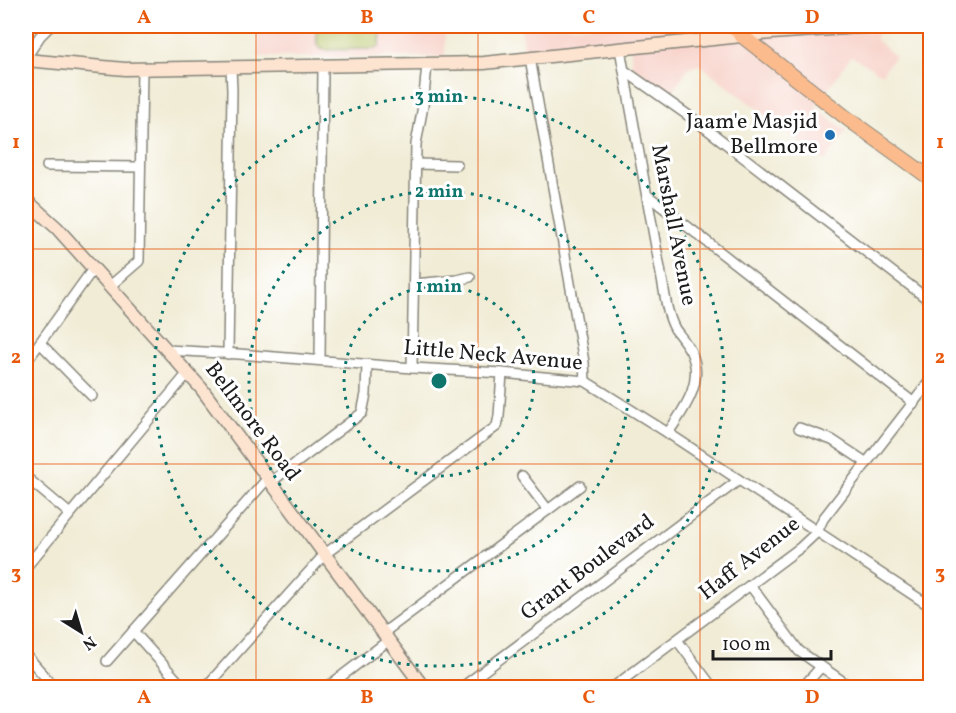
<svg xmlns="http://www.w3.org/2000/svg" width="956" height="713" viewBox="0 0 956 713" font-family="Vollkorn,serif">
	<rect width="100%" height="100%" fill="#fff"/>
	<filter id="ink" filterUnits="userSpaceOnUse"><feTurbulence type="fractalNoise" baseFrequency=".0167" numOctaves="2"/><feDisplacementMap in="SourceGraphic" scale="12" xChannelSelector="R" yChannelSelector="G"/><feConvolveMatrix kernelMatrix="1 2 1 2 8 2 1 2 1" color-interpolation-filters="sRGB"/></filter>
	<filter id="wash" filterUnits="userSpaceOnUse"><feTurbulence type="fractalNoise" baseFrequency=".008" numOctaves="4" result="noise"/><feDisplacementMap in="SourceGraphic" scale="24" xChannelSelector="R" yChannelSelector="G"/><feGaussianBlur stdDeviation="1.35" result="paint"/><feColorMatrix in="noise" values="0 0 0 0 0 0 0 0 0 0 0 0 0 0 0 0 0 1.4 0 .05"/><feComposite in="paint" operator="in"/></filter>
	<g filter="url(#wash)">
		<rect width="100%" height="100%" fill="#f1ecd6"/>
		<g fill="#f7d1c8">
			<rect x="258" y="26" width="187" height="31"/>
			<path d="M521 26H881L875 39 895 56 882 74 851 56 815 108 847 131 825 161 700 65 688 68 671 93 632 67 630 41 523 52Z"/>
		</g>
		<path fill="#b8c567" stroke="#6a7042" stroke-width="1.5" d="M316 26H381L380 46 375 49 324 50 319 48 317 44Z"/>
	</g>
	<g filter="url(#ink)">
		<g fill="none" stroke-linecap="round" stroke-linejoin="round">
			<g stroke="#868479" stroke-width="12">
				<g id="minor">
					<path d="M620 49 667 307C669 315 671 322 675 329 680 336 687 344 691 352 705 382 684 409 668 433"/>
					<path d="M26 58 40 36 50 26"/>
					<path d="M530 58 584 362 585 381"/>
					<path d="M625 71 699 123 930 301"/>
					<path d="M416 164 457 165"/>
					<path d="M47 166 140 167"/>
					<path d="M647 195 914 403"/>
					<path d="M414 284 457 280 470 277"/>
					<path d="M110 286 139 261 142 69"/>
					<path d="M40 343 92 396"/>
					<path d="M167 350 239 354 412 368 502 373 585 381 668 433 930 606"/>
					<path d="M228 354 232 90 231 68"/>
					<path d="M320 360 323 67"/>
					<path d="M26 362 93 269"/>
					<path d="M412 368 416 144 423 106 427 65"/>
					<path d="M799 428 832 440 867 463"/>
					<path d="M522 476 548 510"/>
					<path d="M26 477 70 514"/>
					<path d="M271 482 362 413 366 394 367 364"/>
					<path d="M26 567 188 373"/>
					<path d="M750 585 799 651 852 688"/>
					<path d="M133 631 184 688"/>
					<path d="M383 633 580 486"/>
					<path d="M677 640 713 688"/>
					<path d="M26 655 55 688"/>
					<path d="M107 661 268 478"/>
					<path d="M205 688 325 554 497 426 499 416 502 373"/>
					<path d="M326 688 389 640"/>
					<path d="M461 688 739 480"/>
					<path d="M612 688 801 547 817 532 823 519 930 381"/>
					<path d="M802 688 821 667"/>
				</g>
			</g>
			<g stroke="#868479" stroke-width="15">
				<g id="secondary">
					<path d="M905 26 930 27"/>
					<path d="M26 60 125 69 484 63 771 33 874 26"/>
					<path d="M26 200 57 228 201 388 424 688"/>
				</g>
			</g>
			<g stroke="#868479" stroke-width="16">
				<path id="primary" d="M733 26 742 36 848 119 930 178"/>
			</g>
			<use href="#minor" stroke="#fff" stroke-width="9"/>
			<use href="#secondary" stroke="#fde4d1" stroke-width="12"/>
			<use href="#primary" stroke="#fbbb8d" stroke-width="14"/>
		</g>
	</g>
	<path fill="none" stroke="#e8590c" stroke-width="1.5" stroke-opacity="0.55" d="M256 26V688M478 26V688M700 26V688M26 249H930M26 464H930"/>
	<g fill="none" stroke="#0f766e" stroke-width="3" stroke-dasharray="3 6">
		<circle cx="439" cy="381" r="95"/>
		<circle cx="439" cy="381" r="190"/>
		<circle cx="439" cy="381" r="285"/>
	</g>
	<circle fill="#1f6fb2" stroke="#fff" stroke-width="2" cx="830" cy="135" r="6"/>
	<g text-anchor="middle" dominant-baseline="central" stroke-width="6" stroke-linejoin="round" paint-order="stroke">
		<g font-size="22" fill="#1c1c1c" stroke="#fff" text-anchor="end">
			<text x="818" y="122">Jaam'e Masjid<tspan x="818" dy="25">Bellmore</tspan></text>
		</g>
		<g font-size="22" fill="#1c1c1c" stroke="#fff">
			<text transform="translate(673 225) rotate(79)">Marshall Avenue</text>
			<text transform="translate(493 356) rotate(5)">Little Neck Avenue</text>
			<text transform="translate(252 422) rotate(53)">Bellmore Road</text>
			<text transform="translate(750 559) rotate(-38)">Haff Avenue</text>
			<text transform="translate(588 568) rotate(-37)">Grant Boulevard</text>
		</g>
	</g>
	<circle cx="439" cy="381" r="9" fill="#0f766e" stroke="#fff" stroke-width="3"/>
	<g font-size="18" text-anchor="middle" font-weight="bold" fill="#0f766e" stroke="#fff" stroke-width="6" stroke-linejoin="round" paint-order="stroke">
		<text x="439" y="102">3 min</text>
		<text x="439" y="197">2 min</text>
		<text x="439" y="292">1 min</text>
	</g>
	<rect width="956" height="713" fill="none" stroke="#fff" stroke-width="66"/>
	<g transform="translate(81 632) rotate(143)" stroke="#ffffff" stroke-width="4.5" paint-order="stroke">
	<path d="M0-4.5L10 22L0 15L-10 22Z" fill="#1c1c1c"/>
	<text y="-9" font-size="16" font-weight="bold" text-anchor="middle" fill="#1c1c1c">N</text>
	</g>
	<path d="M713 650v9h118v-9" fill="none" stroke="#1c1c1c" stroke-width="3"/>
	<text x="722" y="650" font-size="18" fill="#1c1c1c" stroke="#ffffff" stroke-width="4.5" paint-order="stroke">100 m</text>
	<rect x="33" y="33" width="890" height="647" fill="none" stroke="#e8590c" stroke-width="2"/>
	<g font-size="20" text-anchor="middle" font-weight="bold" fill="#e8590c">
		<text x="144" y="23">A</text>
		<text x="367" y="23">B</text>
		<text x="589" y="23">C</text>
		<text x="812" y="23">D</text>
		<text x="16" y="148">1</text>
		<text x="940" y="148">1</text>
		<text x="16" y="363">2</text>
		<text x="940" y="363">2</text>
		<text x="16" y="579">3</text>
		<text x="940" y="579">3</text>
		<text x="144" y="703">A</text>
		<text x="367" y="703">B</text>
		<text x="589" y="703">C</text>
		<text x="812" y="703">D</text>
	</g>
</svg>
